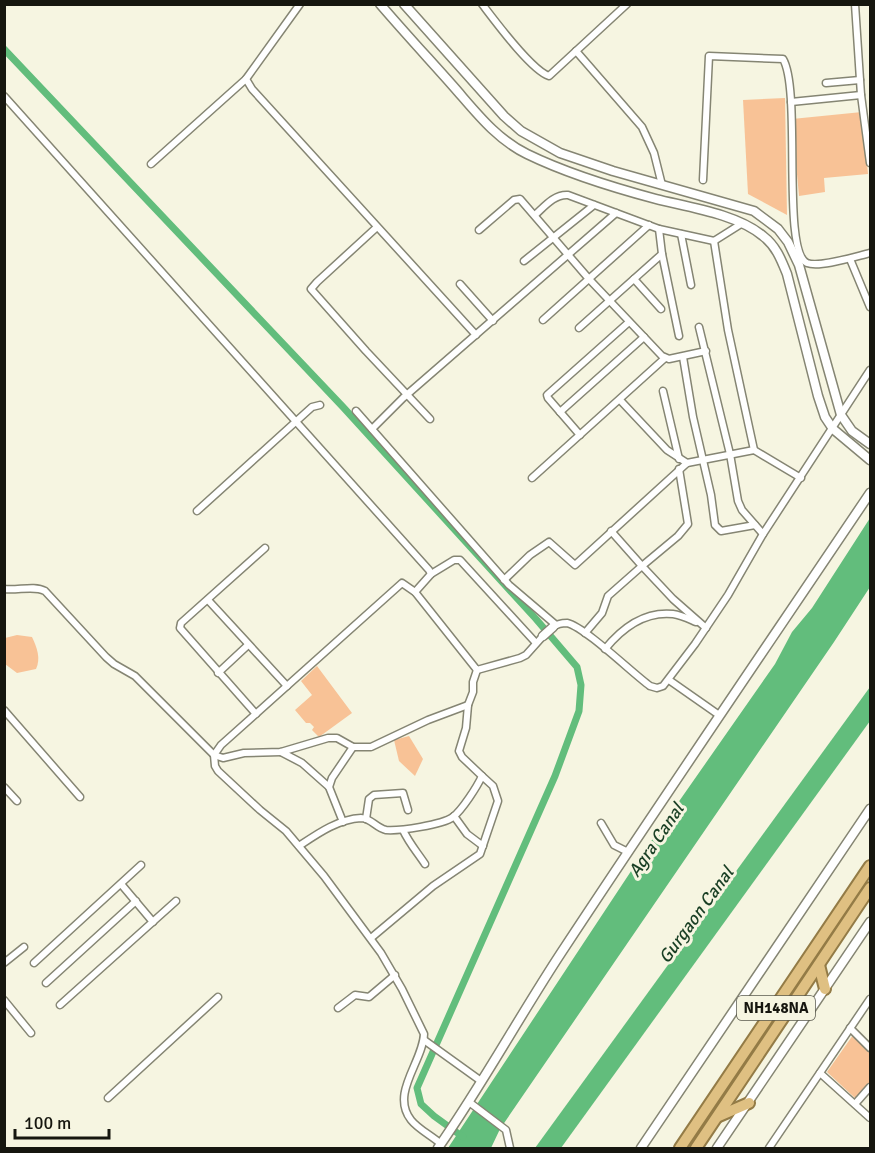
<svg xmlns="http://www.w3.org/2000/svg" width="875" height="1153" viewBox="0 0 875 1153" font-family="Signika,sans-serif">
	<rect width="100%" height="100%" fill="#f6f5e1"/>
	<g fill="#f8c296">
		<path d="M785 98 787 215 748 194 743 100Z"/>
		<path d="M862 112 868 174 824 178 825 192 799 196 792 119Z"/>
		<path d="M17 635 32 637C37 648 41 658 36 669L17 673 5 664V638Z"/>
		<path d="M317 666 352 713 319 737 312 730 314 727 310 723H306L295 710 312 695 301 681Z"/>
		<path d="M409 736 423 759 415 776 399 761 394 740Z"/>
		<path d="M853 1035 870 1052V1082L855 1098 827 1072Z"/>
	</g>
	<g fill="#62bd7c">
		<path d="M870 518V587L834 642 500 1129 491 1148H448L645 850 775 664 792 632 812 608Z"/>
		<path d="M870 687V721L561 1148H535Z"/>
	</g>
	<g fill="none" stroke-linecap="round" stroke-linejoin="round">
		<path stroke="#62bd7c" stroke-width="7" d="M4 49 343 407 536 619 577 667 581 685 579 711 555 776 417 1088 421 1104 434 1116 463 1137"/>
		<g stroke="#858573" stroke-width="9">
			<g id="minor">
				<path d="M300 4 246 79 252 89 476 335"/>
				<path d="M482 4C495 21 531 70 549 76L627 4"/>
				<path d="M855 4 861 95 870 163"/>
				<path d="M576 51 642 127 654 153 662 185"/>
				<path d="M826 83 860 80"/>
				<path d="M4 96 429 570 431 574 415 592"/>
				<path d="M791 102 861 95"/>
				<path d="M151 164 246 79"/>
				<path d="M703 180 709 56 783 59C802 91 781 251 807 263 820 268 857 256 870 253"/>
				<path d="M535 215C544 207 554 194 568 195L659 229 714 241 741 224"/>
				<path d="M377 227 317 282 311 289 366 351 430 419"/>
				<path d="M659 229 662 254 679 336"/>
				<path d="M479 230 514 200 520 199 589 279 662 356 669 359 706 351"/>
				<path d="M681 234 691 285"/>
				<path d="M714 241 728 330 754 450"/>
				<path d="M850 259 870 307"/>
				<path d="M524 261 594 205"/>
				<path d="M634 279 661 309"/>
				<path d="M460 284 493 321"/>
				<path d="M543 320 649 225"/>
				<path d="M699 327 730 454 738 501 742 510 763 534"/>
				<path d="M579 328 662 254"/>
				<path d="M683 357 693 417 711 495 715 525 721 531 755 525"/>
				<path d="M663 391 679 459"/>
				<path d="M620 400 667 450 687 463"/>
				<path d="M356 411 509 585 556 625"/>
				<path d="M560 412 644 337"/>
				<path d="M372 429 403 398 616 213"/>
				<path d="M580 435 548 398 547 395 629 322"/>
				<path d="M679 469 688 524 678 536 642 566 673 599 706 628"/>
				<path d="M532 478 665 358"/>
				<path d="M197 511 312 407 320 405"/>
				<path d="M431 574 454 560H460L536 643"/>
				<path d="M504 580 530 555 549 542 575 565 687 463 754 450 801 478"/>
				<path d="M4 589C17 591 34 585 45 591L106 657 114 664 135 676 214 755 223 758 244 753 281 752 328 738H337L353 747H371L428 720 468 705"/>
				<path d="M208 600 287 686"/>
				<path d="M553 627C557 624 562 623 567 623 585 627 632 673 650 686L657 688 663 686 695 644 728 595 763 534 870 370"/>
				<path d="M585 633 602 613 608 596 642 566 611 531"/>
				<path d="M605 649C622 628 644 611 673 614 681 615 689 619 696 622"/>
				<path d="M218 673 248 645"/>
				<path d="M669 680 719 715"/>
				<path d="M4 710 80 797"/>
				<path d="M256 714 180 628 181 623 265 548"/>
				<path d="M281 752 302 763 329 787"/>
				<path d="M4 787 17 801"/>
				<path d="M454 816 467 834 483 846"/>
				<path d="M366 819 369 799 374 795 403 793 408 810"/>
				<path d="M343 822 329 787 332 778 353 747"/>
				<path d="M601 823 614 845 628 852"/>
				<path d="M403 830C409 843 417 852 425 864"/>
				<path d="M299 846C317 834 338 819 361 818 371 818 376 828 386 830 400 831 442 825 453 817 462 810 477 787 482 776L462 757 459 751 466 728 468 705 473 692V682L477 670"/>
				<path d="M121 884 153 922"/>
				<path d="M371 938 433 886 480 854 498 801 493 786 482 776"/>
				<path d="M4 963 24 947"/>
				<path d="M34 963 141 865"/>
				<path d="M46 983 136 901"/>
				<path d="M4 1000 31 1033"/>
				<path d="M60 1005 176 901"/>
				<path d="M338 1008 355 995 369 997 395 975"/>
				<path d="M850 1028 870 1048"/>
				<path d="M424 1040 481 1081"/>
				<path d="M820 1073 870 1118"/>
				<path d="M108 1098 218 997"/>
				<path d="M469 1102 506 1130 510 1148"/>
				<path d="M855 1104 870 1087"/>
				<path d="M441 1144C432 1136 418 1129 411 1120 390 1093 423 1062 424 1034L402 989 381 953 324 876 286 831 260 810 218 771 215 766 214 755 221 745 402 583 415 592 477 670 520 658 526 655 543 636"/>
				<path d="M769 1148 870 999"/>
			</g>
		</g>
		<g stroke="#858573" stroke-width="11">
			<g id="tertiary">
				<path d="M380 4C404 32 429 59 453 86 475 111 496 139 527 154 568 174 611 187 656 199 688 207 737 214 763 236 776 246 781 259 787 274L818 396 825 417 833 429 870 460"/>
				<path d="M404 4 504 116 521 131 560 153 613 171 754 211 778 229 788 242 799 265 841 415 852 431 870 444"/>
				<path d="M543 636 553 627"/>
				<path d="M438 1148C482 1085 519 1017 561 953 663 798 767 646 870 493"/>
				<path d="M641 1148 870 809"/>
				<path d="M717 1148 870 922"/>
			</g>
		</g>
		<g stroke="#937b46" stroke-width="14">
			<g id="trunk">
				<path d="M819 965 825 989"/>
				<path d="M719 1116 749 1103"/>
				<path d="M680 1148 870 866"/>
				<path d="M696 1148 870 888"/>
			</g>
		</g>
		<use href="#minor" stroke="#fff" stroke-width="6"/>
		<use href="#tertiary" stroke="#fff" stroke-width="8"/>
		<use href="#trunk" stroke="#dfc082" stroke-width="10"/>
	</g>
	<g text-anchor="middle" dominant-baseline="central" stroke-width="6" stroke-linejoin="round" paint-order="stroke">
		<rect fill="#f6f5e1" stroke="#59594e" stroke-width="1.5" x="737" y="996" width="78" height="24" rx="4.5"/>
		<g font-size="15" font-weight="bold" fill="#16160f">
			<text x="776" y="1008">NH148NA</text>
		</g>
		<g font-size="18" font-style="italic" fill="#193f24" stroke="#f6f5e1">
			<text transform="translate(656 840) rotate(-56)">Agra Canal</text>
			<text transform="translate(696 915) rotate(-54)">Gurgaon Canal</text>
		</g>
	</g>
	<rect width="875" height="1153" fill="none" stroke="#16160f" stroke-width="12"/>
	<path d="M15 1129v9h94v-9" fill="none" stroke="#16160f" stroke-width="3"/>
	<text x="24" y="1129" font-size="18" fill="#16160f" stroke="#f6f5e1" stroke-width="4.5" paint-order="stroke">100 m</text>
</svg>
